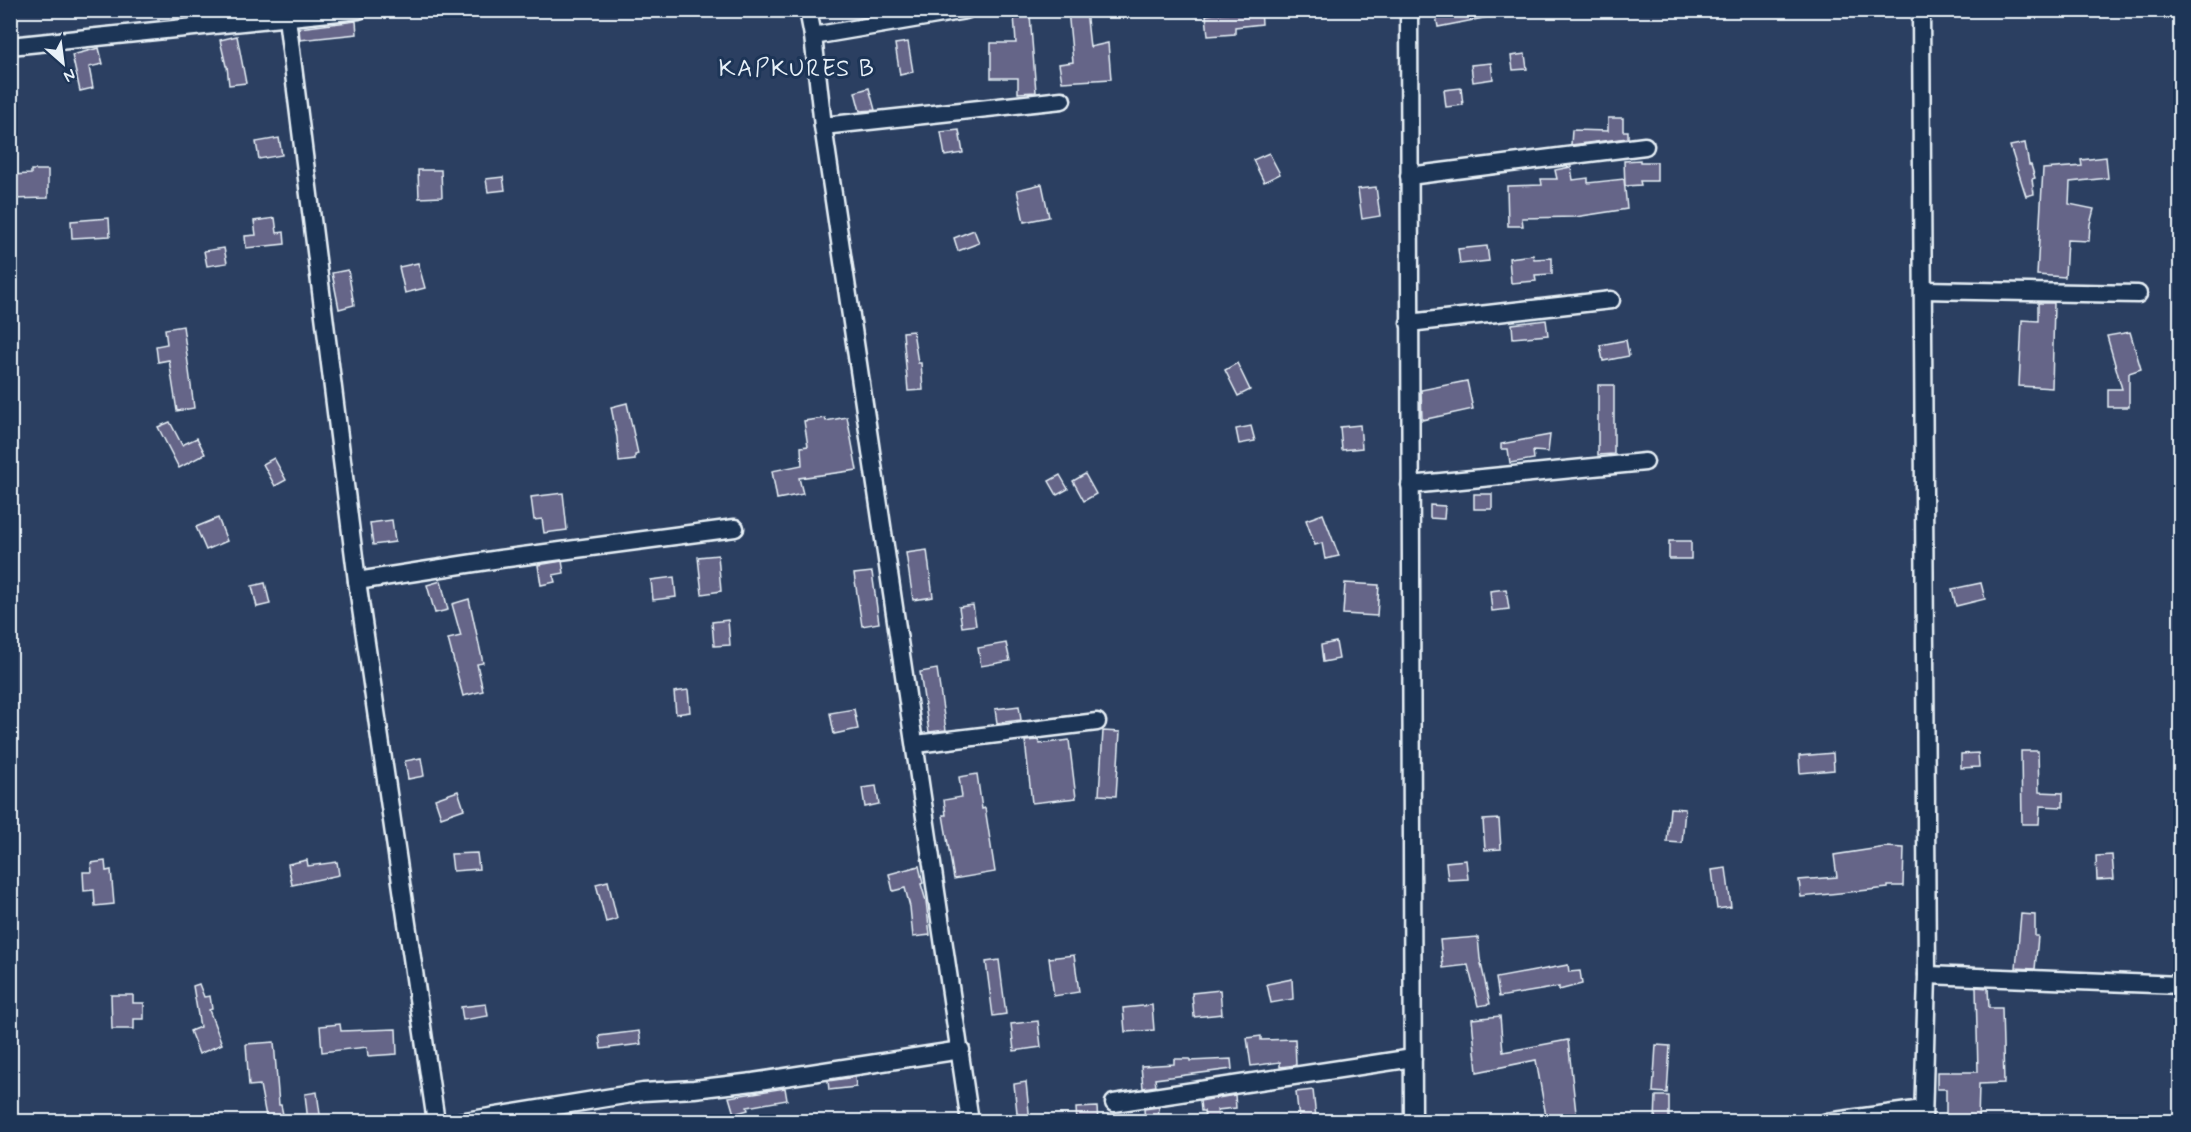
<svg xmlns="http://www.w3.org/2000/svg" width="2191" height="1132" viewBox="0 0 2191 1132" font-family="Mynerve,sans-serif">
	<rect width="100%" height="100%" fill="#2b3f61"/>
	<filter id="ink" filterUnits="userSpaceOnUse"><feTurbulence type="fractalNoise" baseFrequency=".0167" numOctaves="2"/><feDisplacementMap in="SourceGraphic" scale="12" xChannelSelector="R" yChannelSelector="G"/><feConvolveMatrix kernelMatrix="1 2 1 2 8 2 1 2 1" color-interpolation-filters="sRGB"/></filter>
	<g filter="url(#ink)">
		<g fill="#656588" stroke="#e8f1f8" stroke-width="1.5">
			<path d="M1068 10H1086L1090 47 1108 43 1111 79 1062 82 1059 64 1073 62Z"/>
			<path d="M1234 10H1261L1262 24 1235 27V34L1208 36 1206 15 1234 12Z"/>
			<path d="M1435 10H1488L1489 17 1438 27Z"/>
			<path d="M1014 15H1030L1036 92 1018 93V78H991V43H1016Z"/>
			<path d="M356 21 357 34 300 40 299 28Z"/>
			<path d="M237 36 246 83 229 85 227 66H226L220 40Z"/>
			<path d="M908 42 913 72 900 75 895 44Z"/>
			<path d="M99 48 103 64 89 67 93 88 80 91 72 55Z"/>
			<path d="M1525 54 1527 69 1513 70 1511 56Z"/>
			<path d="M1491 63 1493 79 1473 82 1471 65Z"/>
			<path d="M869 88 875 110 860 111 855 92Z"/>
			<path d="M1461 88 1463 105 1446 107 1444 90Z"/>
			<path d="M1608 118H1623V131H1628V138L1571 145 1572 130 1608 131Z"/>
			<path d="M959 130 963 153 945 156 941 132Z"/>
			<path d="M279 138 282 155 259 159 256 142Z"/>
			<path d="M2025 143 2029 165H2031L2035 178 2032 179 2034 194 2026 196 2010 146Z"/>
			<path d="M1269 153 1280 174 1264 182 1253 160Z"/>
			<path d="M2106 157 2108 178 2070 182 2069 204 2094 209 2090 224 2089 241 2067 240 2065 277 2037 275 2043 169 2082 166 2081 160Z"/>
			<path d="M1640 160V162H1657V181H1640L1641 185 1625 186 1624 161Z"/>
			<path d="M1571 167 1573 180 1588 178V183L1624 179 1627 209 1575 217 1522 218 1523 226H1508L1507 186 1542 185 1541 179H1557L1555 170Z"/>
			<path d="M31 170H48V198L10 199V175L31 174Z"/>
			<path d="M418 170H441L442 197 419 198Z"/>
			<path d="M503 177 505 190 488 192 486 179Z"/>
			<path d="M1042 184 1049 217 1024 222 1017 190Z"/>
			<path d="M1376 187 1380 216 1362 219 1358 189Z"/>
			<path d="M109 218 110 236 72 238 71 221Z"/>
			<path d="M275 218 277 233 284 232 285 244 246 248 245 236 256 235 254 221Z"/>
			<path d="M974 230 979 243 958 251 954 238Z"/>
			<path d="M1487 246 1489 261 1460 264 1458 249Z"/>
			<path d="M224 248 227 263 207 266 204 251Z"/>
			<path d="M1533 255 1534 259 1552 258V274L1535 275 1536 281 1511 283 1509 258Z"/>
			<path d="M418 263 425 288 405 293 399 267Z"/>
			<path d="M348 270 354 305 339 309 332 273Z"/>
			<path d="M2038 303H2054L2052 388 2019 386 2022 320 2038 321Z"/>
			<path d="M1546 320 1548 335 1513 338 1512 324Z"/>
			<path d="M183 326 194 408 177 411 169 360 158 362 156 346 167 344 165 329Z"/>
			<path d="M913 331 918 363H921L923 390 908 391 903 332Z"/>
			<path d="M2130 332 2141 369 2129 373V407H2108V389H2122L2107 336Z"/>
			<path d="M1626 340 1629 356 1603 361 1600 345Z"/>
			<path d="M1237 363 1250 390 1238 396 1225 370Z"/>
			<path d="M1467 381 1473 409 1422 420 1421 390Z"/>
			<path d="M1598 385H1614V454L1598 455Z"/>
			<path d="M627 403 638 454 635 455V460L619 462 617 437 611 407Z"/>
			<path d="M847 417 857 470 799 478 803 494 777 499 772 471 802 465 801 447 808 446 804 421 825 418 826 421Z"/>
			<path d="M170 422 182 445 197 438 205 454 179 468 158 427Z"/>
			<path d="M1360 425 1362 448 1342 450 1340 427Z"/>
			<path d="M1251 426 1255 441 1239 444 1236 429Z"/>
			<path d="M1550 435 1548 452 1533 451 1534 459 1510 463 1508 449H1501V444Z"/>
			<path d="M274 458 286 480 275 486 263 464Z"/>
			<path d="M1085 474 1096 494 1084 501 1073 481Z"/>
			<path d="M1060 475 1068 489 1057 495 1049 481Z"/>
			<path d="M563 493 567 530 544 533 542 519 534 520 531 497Z"/>
			<rect x="1474" y="494" width="18" height="15"/>
			<path d="M1430 505 1445 506 1444 519 1430 518Z"/>
			<path d="M1323 514 1339 556 1325 559 1322 543 1315 545 1306 520Z"/>
			<path d="M218 518 227 541 206 550 196 527Z"/>
			<path d="M392 520 395 542 373 545 370 523Z"/>
			<rect x="1669" y="541" width="22" height="18"/>
			<path d="M927 550 933 597 913 600 906 553Z"/>
			<path d="M718 555 721 591 702 594 698 557Z"/>
			<path d="M562 561 564 573 553 575 555 582 541 585 538 565Z"/>
			<path d="M872 572 879 623 862 626 854 574Z"/>
			<path d="M674 577 676 597 653 600 651 580Z"/>
			<path d="M441 581 448 610 435 613 427 585Z"/>
			<path d="M265 583 270 604 257 607 252 586Z"/>
			<path d="M1345 583 1379 585 1377 616 1343 614Z"/>
			<path d="M1981 583 1985 599 1956 606 1952 589Z"/>
			<path d="M1506 589 1509 609 1492 611 1490 591Z"/>
			<path d="M469 599 483 663 477 664 483 691 463 696 448 639 461 636 452 604Z"/>
			<path d="M973 605 976 625 962 627 959 607Z"/>
			<path d="M728 620 730 645 714 646 712 622Z"/>
			<path d="M1336 642 1339 659 1323 662 1321 645Z"/>
			<path d="M1006 643 1010 661 981 666 978 648Z"/>
			<path d="M937 669 946 730 929 732 920 672Z"/>
			<path d="M688 690 690 712 676 714 674 692Z"/>
			<path d="M1019 706 1021 720 997 723 995 709Z"/>
			<path d="M854 709 858 729 834 734 830 713Z"/>
			<path d="M1103 731 1120 732 1116 796 1099 795Z"/>
			<path d="M1039 740 1040 744 1069 740 1076 798 1032 803 1025 741Z"/>
			<path d="M2021 751H2038L2039 792 2063 793V807L2040 806 2039 824H2022Z"/>
			<path d="M1833 753 1834 770 1800 773 1799 756Z"/>
			<path d="M1978 753 1979 767 1961 768V754Z"/>
			<path d="M421 758 424 776 408 779 405 761Z"/>
			<path d="M977 774 982 809 985 808 995 872 954 879 943 815H946L944 800 962 797 959 777Z"/>
			<path d="M876 786 879 804 865 807 862 788Z"/>
			<path d="M458 791 464 809 441 817 435 799Z"/>
			<path d="M1670 808 1685 809 1682 843 1667 842Z"/>
			<path d="M1499 819 1501 849 1485 850 1483 820Z"/>
			<path d="M1886 847 1904 848 1903 886H1888V888L1801 897 1799 880 1837 877 1834 855Z"/>
			<path d="M477 853 479 869 453 871 451 854Z"/>
			<path d="M2112 855 2114 879 2097 880 2096 856Z"/>
			<path d="M307 860 308 866 337 862 339 875 292 885 288 864Z"/>
			<path d="M1466 860 1468 879 1448 880 1446 862Z"/>
			<path d="M105 861 106 871 111 870 114 904 95 906 94 890 84 891 83 872H92L91 863Z"/>
			<path d="M919 866 923 883 921 884 926 901 930 935 913 937 910 907 905 888 893 891 889 874Z"/>
			<path d="M1726 868 1731 907 1717 909 1712 870Z"/>
			<path d="M608 881 617 919 606 922 596 884Z"/>
			<path d="M2021 914 2035 915V936H2038L2035 969 2016 968Z"/>
			<path d="M1478 937 1480 959 1490 1004 1478 1006 1468 965 1443 968 1440 940Z"/>
			<path d="M1074 955 1079 992 1054 996 1049 958Z"/>
			<path d="M999 960 1006 1014 993 1016 986 962Z"/>
			<path d="M1568 965 1569 972 1580 971 1582 984 1559 990V987L1499 997 1496 978Z"/>
			<path d="M1292 979 1293 999 1271 1003 1267 984Z"/>
			<path d="M199 984 204 997 210 996 212 1009 209 1010 222 1044 199 1054 190 1031 200 1027 193 986Z"/>
			<path d="M1976 987 1988 988 1989 1008H2002L2004 1083 1979 1084 1978 1122H1946V1089H1937V1072H1978Z"/>
			<path d="M1220 990 1222 1014 1194 1017 1192 993Z"/>
			<path d="M111 995H133V1003H144V1019H134V1029H112Z"/>
			<path d="M486 1004 488 1016 463 1020 461 1007Z"/>
			<path d="M1152 1005 1154 1030 1125 1032 1123 1008Z"/>
			<path d="M1500 1016 1503 1052 1568 1040 1577 1122H1547L1536 1060 1477 1072 1472 1019Z"/>
			<path d="M1038 1021 1041 1047 1014 1051 1011 1024Z"/>
			<path d="M340 1024 341 1031 396 1029 397 1054 368 1056 367 1047 322 1052 320 1026Z"/>
			<path d="M639 1031 641 1044 601 1049 599 1036Z"/>
			<path d="M1261 1036V1040L1295 1039 1296 1065 1280 1067V1062L1251 1066 1247 1038Z"/>
			<path d="M274 1042 279 1105H281L284 1119 267 1122 260 1085 249 1086 246 1044Z"/>
			<path d="M1656 1045 1670 1046 1667 1093 1653 1092Z"/>
			<path d="M1174 1059H1190V1061L1231 1059 1232 1069 1155 1079 1156 1086 1143 1088 1141 1066 1174 1064Z"/>
			<path d="M855 1077 856 1087 829 1090 828 1081Z"/>
			<path d="M1026 1082 1030 1122H1018L1014 1084Z"/>
			<path d="M785 1088 787 1100 747 1107 748 1110 734 1114 729 1097Z"/>
			<path d="M1313 1090 1316 1118 1299 1120 1296 1092Z"/>
			<path d="M317 1092 321 1122H308L305 1094Z"/>
			<path d="M1235 1095 1236 1108 1217 1110 1219 1122H1206L1204 1111H1201L1200 1101Z"/>
			<path d="M1656 1096H1669V1122H1655Z"/>
			<path d="M1097 1107 1098 1122H1077L1076 1108Z"/>
			<path d="M1159 1107 1158 1122H1145L1144 1109Z"/>
		</g>
		<g fill="none" stroke-linecap="round" stroke-linejoin="round">
			<g stroke="#e8f1f8" stroke-width="21">
				<g id="street">
					<path d="M286 10 357 581 436 1122"/>
					<path d="M808 10 813 36 823 126 970 1122"/>
					<path d="M1409 10 1413 1122"/>
					<path d="M1921 10 1927 975 1923 1122"/>
					<path d="M813 36 966 10"/>
					<path d="M10 46 359 10"/>
					<path d="M823 126 1062 100"/>
					<path d="M1409 176 1645 146"/>
					<path d="M1923 290 2138 294"/>
					<path d="M1409 323 1611 300"/>
					<path d="M1410 485 1645 462"/>
					<path d="M357 581 500 559 735 528"/>
					<path d="M916 744 1097 722"/>
					<path d="M1927 975 2180 985"/>
					<path d="M1114 1103 1413 1058"/>
					<path d="M459 1122 643 1092 694 1089 753 1082 961 1050"/>
					<path d="M1827 1122 1923 1109"/>
				</g>
			</g>
			<use href="#street" stroke="#1d3557" stroke-width="16"/>
		</g>
	</g>
	<g text-anchor="middle" dominant-baseline="central" stroke-width="6" stroke-linejoin="round" paint-order="stroke">
		<g font-size="24" letter-spacing="1.5" fill="#e8f1f8" stroke="#1d3557">
			<text x="797" y="69">KAPKURES B</text>
		</g>
	</g>
	<rect width="2191" height="1132" fill="none" stroke="#1d3557" stroke-width="36"/>
	<rect x="18" y="18" width="2155" height="1096" fill="none" stroke="#e8f1f8" stroke-width="2" filter="url(#ink)"/>
	<g transform="translate(63 63) rotate(152)" stroke="#1d3557" stroke-width="4.5" paint-order="stroke">
	<path d="M0-4.5L10 22L0 15L-10 22Z" fill="#e8f1f8"/>
	<text y="-9" font-size="16" font-weight="bold" text-anchor="middle" fill="#e8f1f8">N</text>
	</g>
</svg>
